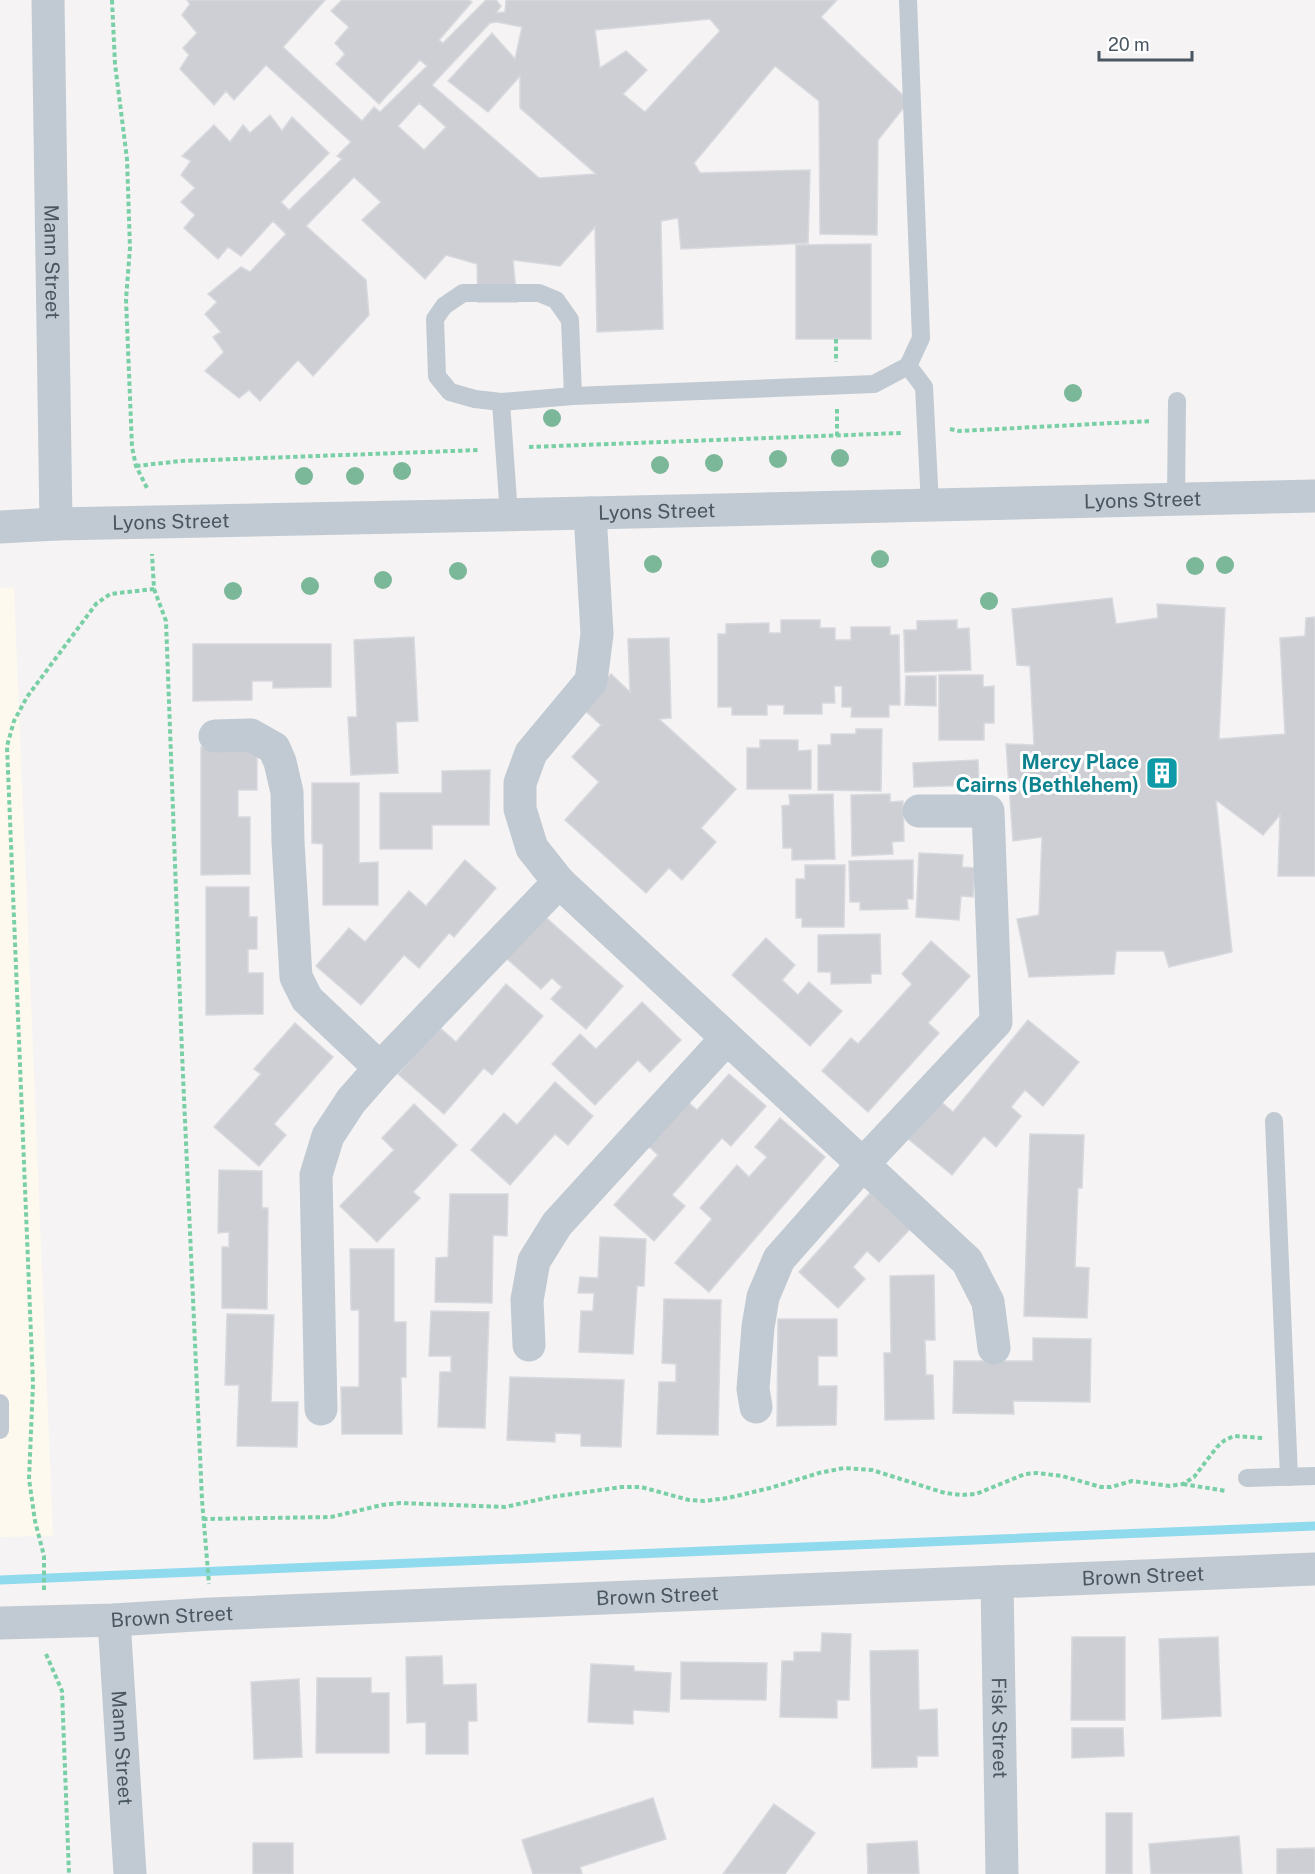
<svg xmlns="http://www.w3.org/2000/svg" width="1315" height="1874" viewBox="0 0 1315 1874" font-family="'Public Sans',sans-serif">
	<rect width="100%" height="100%" fill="#f5f3f3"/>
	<path fill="#fdf9ef" d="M14 587 53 1536 0 1537V588Z"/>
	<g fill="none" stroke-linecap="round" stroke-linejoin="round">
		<path stroke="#90daee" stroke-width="9" d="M0 1580 1315 1526"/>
	</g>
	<g fill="#cdcfd5" stroke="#d7d9de" stroke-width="1.5" fill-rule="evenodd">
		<path d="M187 0H325L283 47 362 121 374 107 380 112 427 66 420 60 379 104 336 64 345 54 335 43 349 27 331 11 342 0H468L472 2 439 40 443 43 486 0H496L501 6 496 13 505 12 506 0H837L821 17 909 101 878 140 877 235 820 234 819 101 775 66 694 163 700 173 810 170 808 243 681 249 678 218 661 221 663 329 597 332 595 227 560 266 513 260 517 302H478L477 264 446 255 425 279 362 220 381 202 354 177 306 226 366 280 369 315 313 376 298 360 260 401 249 390 239 398 205 371 224 352 213 337 221 332 205 314 217 302 208 294 241 267 250 272 286 234 273 221 241 256 228 247 218 259 184 228 195 215 181 202 195 188 181 175 191 161 182 156 214 125 230 142 243 125 250 133 270 115 282 131 292 117 329 153 281 202 289 210 342 159 337 156 351 142 266 65 234 100 226 91 214 105 180 69 189 55 183 48 197 33 182 15 190 4ZM710 19 720 31 645 112 623 94 647 70 626 51 600 68 595 30ZM497 22 522 27 515 59 492 33 448 81 488 112 520 76V108L596 174 539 178 432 85 490 23ZM419 103 446 127 424 150 398 126Z"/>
		<path d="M871 244V339H796V245Z"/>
		<path d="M1112 598 1116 624 1158 618 1157 604 1225 608 1219 739 1285 734 1280 638 1305 636 1306 618 1315 617V876H1278L1280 815 1263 835 1216 800 1232 952 1169 967 1164 951H1116L1114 974 1029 977 1017 919 1039 915 1042 837 1013 841 1006 744 1034 745 1030 666 1017 665 1012 609Z"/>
		<path d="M781 620H820V628H835V640H851V627H890V635H899L900 705H889V717H851L852 707H842V686H834L835 703H822V714H784V705H767V715H732V707H718V634H726V624L769 623V633H781Z"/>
		<path d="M957 620V629L969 628 971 670 905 672 904 630H917V621Z"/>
		<path d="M414 637 418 721 396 722 398 773 351 775 348 717H357L354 640Z"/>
		<path d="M669 638 671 718 659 719 736 789 701 828 716 842 682 880 669 868 646 893 565 820 599 782 572 757 601 725 581 707 611 674 630 692 628 639Z"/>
		<path d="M193 644H331V687L273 688V681H252V700L193 701Z"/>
		<path d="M939 675H983V687L994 686V723H984V740H939Z"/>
		<path d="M906 676H936V706L905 705Z"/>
		<path d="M856 729H882L881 791 818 790V745H831V734H856Z"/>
		<path d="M760 740H798V751L811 750V789H747V748H760Z"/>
		<path d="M201 747H257V790H238V817H250V874L201 875Z"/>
		<path d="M978 760 979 785 914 787 913 763Z"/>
		<path d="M490 770 489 825H432V849H380V793H442V771Z"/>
		<path d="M312 783H359V863L378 862V905H323V844L312 843Z"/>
		<path d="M833 794 835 859 792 860V848H783L782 806 790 805 789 795Z"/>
		<path d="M890 794V802L903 801 904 841 892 842 893 854 852 856 851 795Z"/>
		<path d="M919 853 963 855 962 867 975 868 973 897 961 896 959 920 916 917Z"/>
		<path d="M465 860 496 888 454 937 449 933 419 968 404 955 361 1005 316 966 349 928 365 942 409 891 426 906Z"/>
		<path d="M913 860V899H907L908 909 860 910V902H850L849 861Z"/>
		<path d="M805 865H845L844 927H802V918H796V879H805Z"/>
		<path d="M206 887H249V917H257V949H248V973H263V1014L206 1015Z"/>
		<path d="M542 914 623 986 586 1029 551 999 562 987 552 978 541 989 505 957Z"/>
		<path d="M880 934 881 974H871V983L831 984V972H818V935Z"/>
		<path d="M766 938 795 965 782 980 798 995 809 982 842 1011 810 1046 732 975Z"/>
		<path d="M931 941 970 976 928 1023 939 1033 868 1112 822 1071 851 1038 858 1044 912 984 902 974Z"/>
		<path d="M506 984 543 1016 492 1075 484 1068 444 1114 398 1074 439 1027 456 1042Z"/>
		<path d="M642 1002 681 1040 650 1072 638 1060 595 1105 552 1064 580 1034 596 1049Z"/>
		<path d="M1028 1020 1079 1062 1043 1106 1025 1090 1011 1107 1021 1116 996 1147 984 1136 952 1175 907 1138 939 1100 953 1112Z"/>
		<path d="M295 1023 333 1057 274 1124 286 1135 259 1166 214 1127 261 1074 254 1069Z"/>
		<path d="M729 1074 766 1106 731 1146 722 1138 672 1195 685 1206 654 1241 614 1205 658 1155 642 1140 681 1096 697 1110Z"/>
		<path d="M555 1082 593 1116 568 1145 555 1134 510 1185 471 1150 504 1113 517 1125Z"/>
		<path d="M414 1104 457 1145 413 1192 420 1198 377 1242 340 1206 394 1150 382 1138Z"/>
		<path d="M780 1118 825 1157 709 1292 675 1263 712 1219 700 1208 737 1165 749 1177 767 1157 755 1147Z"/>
		<path d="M1030 1134 1084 1135 1082 1188H1078L1075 1267 1089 1268 1087 1318 1024 1316Z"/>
		<path d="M219 1170 262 1171V1208H268L267 1309 222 1308V1247H229V1232L218 1233Z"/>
		<path d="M870 1193 910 1229 879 1262 867 1251 853 1267 865 1279 838 1308 799 1272Z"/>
		<path d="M450 1194H508L507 1236 493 1235 492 1303 435 1302 436 1258 448 1257Z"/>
		<path d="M600 1237 646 1239 644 1286H637L633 1354 579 1352 581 1311H593L594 1293H578L580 1277 598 1278Z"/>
		<path d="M350 1249H394V1322H406V1377H401L402 1434H342L341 1387H359V1310H351Z"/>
		<path d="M934 1275 935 1340H925L926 1375H933L934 1419 885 1420 884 1353H891L890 1276Z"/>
		<path d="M664 1299 721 1300 718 1435 657 1434 659 1382H676V1364L662 1363Z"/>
		<path d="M431 1311 489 1312 485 1428 438 1427 440 1372H451V1356H429Z"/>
		<path d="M227 1314 274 1315 271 1402H298L297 1447 237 1446 239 1385H225Z"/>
		<path d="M778 1319H837V1356H818V1386H837L836 1425 777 1426Z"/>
		<path d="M1033 1338 1091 1339 1090 1402 1013 1401 1014 1414 953 1413 954 1361H1033Z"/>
		<path d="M510 1377 624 1380 621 1447 581 1446V1434L555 1433V1442L507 1440Z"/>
		<path d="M822 1633 851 1634 849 1700H837V1718L780 1717 782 1661H794V1652H821Z"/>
		<path d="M1072 1637H1125V1720H1071Z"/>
		<path d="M1218 1637 1221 1716 1162 1719 1159 1639Z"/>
		<path d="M918 1650 919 1710 937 1709 938 1756H917V1767L872 1768 870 1651Z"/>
		<path d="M442 1656 443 1685 476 1684 477 1721H468V1754H426V1722L407 1723 406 1657Z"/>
		<path d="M681 1662 767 1663 766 1700 681 1699Z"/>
		<path d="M591 1664 634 1666V1671L671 1673 669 1712 633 1710V1724L588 1722Z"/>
		<path d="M317 1678H371V1693H389V1753H316Z"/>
		<path d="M299 1679 302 1757 254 1759 251 1682Z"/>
		<path d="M1072 1728H1123L1124 1756 1072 1758Z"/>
		<path d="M653 1798 666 1839 580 1867 582 1874H533L522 1840Z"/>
		<path d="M774 1804 815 1833 785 1874H723Z"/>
		<rect x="1106" y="1813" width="26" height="61"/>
		<path d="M1239 1836 1242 1874H1151L1149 1844Z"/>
		<path d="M917 1841 919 1874H868L867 1844Z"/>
		<rect x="253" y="1843" width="40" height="31"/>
		<path d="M1315 1848V1874H1277V1849Z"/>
	</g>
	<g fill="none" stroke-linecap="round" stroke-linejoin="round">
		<g stroke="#7ad0a6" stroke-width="4" stroke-dasharray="4.5 3" stroke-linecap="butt">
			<path d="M112 0 115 64 127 159 130 248 126 299 132 447 136 466 148 490"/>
			<path d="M836 339V362"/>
			<path d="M837 409V436"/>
			<path d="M950 429 959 431 1152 421"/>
			<path d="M529 447 902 433"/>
			<path d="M136 466 181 461 480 450"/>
			<path d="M154 589 166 621 182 1053 202 1500 209 1584"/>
			<path d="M1183 1484 1226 1491"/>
			<path d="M203 1519 331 1517 382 1505 400 1503 505 1507 551 1497 622 1487H641L689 1500 704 1501 728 1498 770 1488 819 1473 844 1468 872 1470 945 1493 961 1495 976 1494 1025 1474 1037 1473 1062 1476 1101 1487H1111L1132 1481 1170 1486 1183 1484 1194 1477 1217 1447 1225 1440 1234 1436 1263 1438"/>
			<path d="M44 1590V1556L35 1521 29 1479 33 1384 7 746 14 721 27 697 96 604 110 594 154 589 152 554"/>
			<path d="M46 1654 62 1691 69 1874"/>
		</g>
		<g stroke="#c1cad2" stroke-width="18">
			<path d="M908 366 924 387 930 505"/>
			<path d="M573 396 570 320 556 300 539 293H463L444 306 435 319 437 376 450 392 475 399 501 402 573 396 874 384 908 366 921 338 908 0"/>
			<path d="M501 402 509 515"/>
			<path d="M1176 499 1177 401"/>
			<path d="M1274 1121 1289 1477"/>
			<path d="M0 1403V1430"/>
			<path d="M1247 1478 1315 1476"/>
		</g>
		<g stroke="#c1cad2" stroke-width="33">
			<path id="s1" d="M48 0 56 524"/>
			<path d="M590 513 597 634 591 681 531 753 520 783V809L532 848 559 882 967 1261 988 1302 994 1348"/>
			<path id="s2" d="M0 527 56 524 590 513 1315 496"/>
			<path d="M215 736 251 735 274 748 280 762 287 792 288 842 296 977 307 999 380 1068"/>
			<path d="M529 1345 527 1300 534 1261 557 1224 726 1039"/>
			<path d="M756 1407 753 1389 758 1327 763 1297 779 1259 862 1165 996 1022 988 811H919"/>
			<path d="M321 1409 316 1175 328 1136 351 1101 380 1068 559 882"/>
			<path id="s3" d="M997 1582 1002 1874"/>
			<path id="s4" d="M114 1620 130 1874"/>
		</g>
		<path stroke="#c1cad2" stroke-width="33" id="s5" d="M0 1623 114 1620 211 1614 1315 1569"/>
	</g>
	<g fill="#7bb799">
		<circle cx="1073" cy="393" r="9"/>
		<circle cx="552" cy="418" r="9"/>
		<circle cx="840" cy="458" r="9"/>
		<circle cx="778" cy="459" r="9"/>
		<circle cx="714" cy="463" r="9"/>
		<circle cx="660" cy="465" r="9"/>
		<circle cx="402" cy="471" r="9"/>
		<circle cx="304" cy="476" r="9"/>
		<circle cx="355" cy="476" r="9"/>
		<circle cx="880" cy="559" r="9"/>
		<circle cx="653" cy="564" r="9"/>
		<circle cx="1225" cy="565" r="9"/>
		<circle cx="1195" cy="566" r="9"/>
		<circle cx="458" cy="571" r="9"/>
		<circle cx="383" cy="580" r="9"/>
		<circle cx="310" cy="586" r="9"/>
		<circle cx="233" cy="591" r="9"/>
		<circle cx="989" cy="601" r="9"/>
	</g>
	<defs>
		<g id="building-square" transform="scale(1.725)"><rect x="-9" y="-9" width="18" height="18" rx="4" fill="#0f9aa8" stroke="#fff"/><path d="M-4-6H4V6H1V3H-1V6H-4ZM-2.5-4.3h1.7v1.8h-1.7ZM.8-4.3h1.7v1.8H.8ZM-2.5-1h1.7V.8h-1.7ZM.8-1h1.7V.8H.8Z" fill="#fff"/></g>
	</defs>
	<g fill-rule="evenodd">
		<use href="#building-square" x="1162" y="773"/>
	</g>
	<g text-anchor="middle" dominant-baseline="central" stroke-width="6" stroke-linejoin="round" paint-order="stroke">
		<g font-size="20" fill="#4a5661" stroke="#fff">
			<text stroke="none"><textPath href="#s1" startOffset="262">Mann Street</textPath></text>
			<text stroke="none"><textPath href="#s2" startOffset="1143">Lyons Street</textPath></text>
			<text stroke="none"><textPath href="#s2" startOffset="657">Lyons Street</textPath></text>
			<text stroke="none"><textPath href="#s2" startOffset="171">Lyons Street</textPath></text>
			<text stroke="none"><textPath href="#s5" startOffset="1144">Brown Street</textPath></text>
			<text stroke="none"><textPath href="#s5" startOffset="658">Brown Street</textPath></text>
			<text stroke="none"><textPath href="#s5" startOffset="172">Brown Street</textPath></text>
			<text stroke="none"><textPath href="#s3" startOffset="146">Fisk Street</textPath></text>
			<text stroke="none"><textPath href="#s4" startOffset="128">Mann Street</textPath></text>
		</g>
		<g font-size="20" font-weight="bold" fill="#0d838f" stroke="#fff" text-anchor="end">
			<text x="1139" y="762">Mercy Place<tspan x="1139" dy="23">Cairns (Bethlehem)</tspan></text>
		</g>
	</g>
	<path d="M1099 51v9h93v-9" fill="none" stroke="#4a5661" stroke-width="3"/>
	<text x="1108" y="51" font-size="18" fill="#4a5661" stroke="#ffffff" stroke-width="4.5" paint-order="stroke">20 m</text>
</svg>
